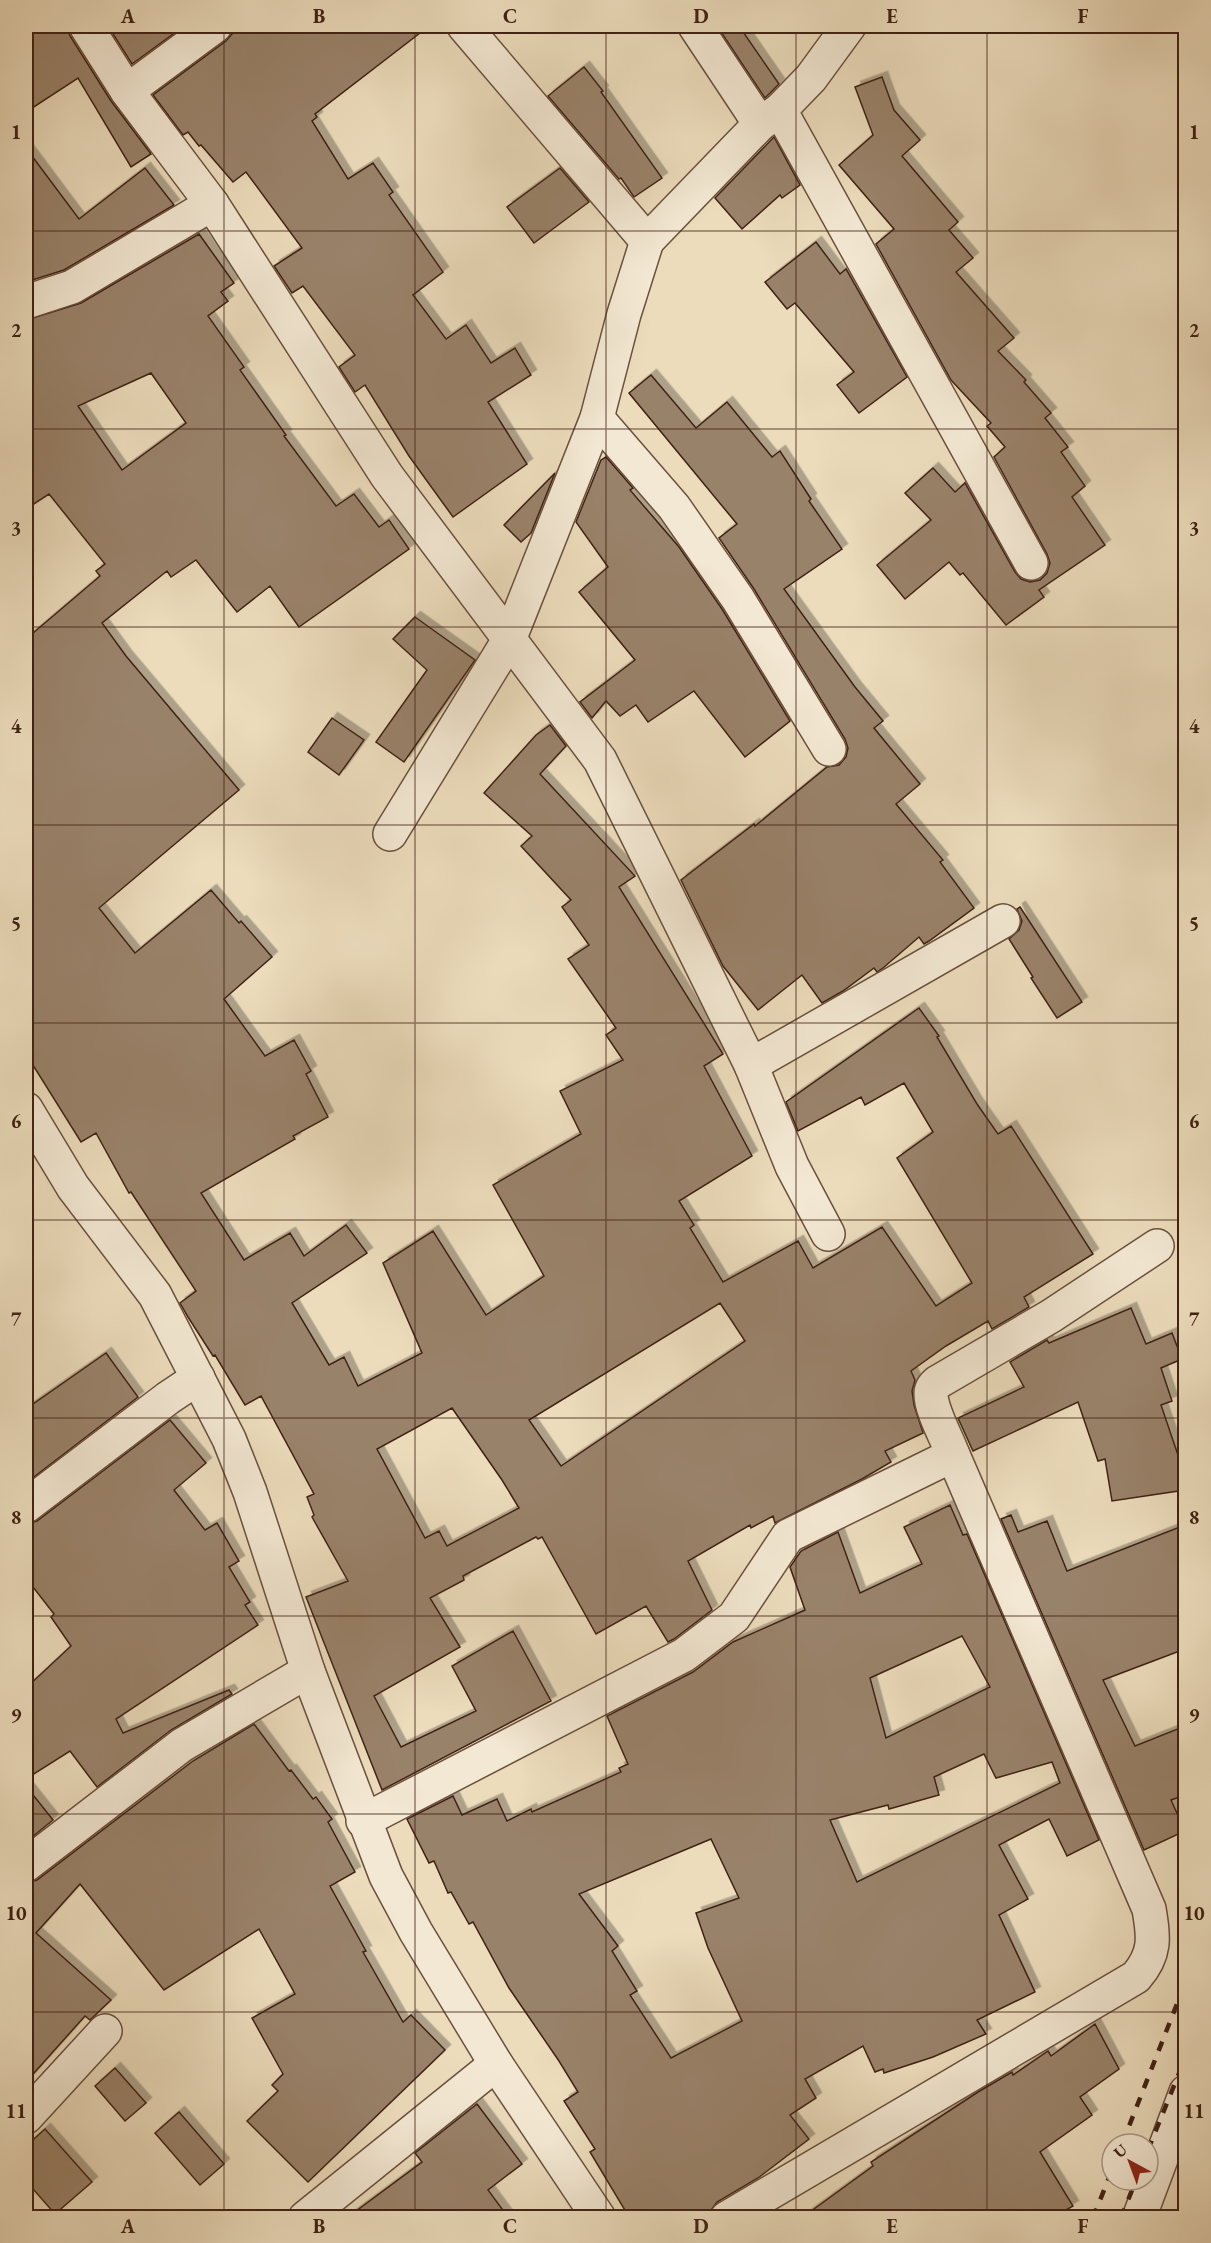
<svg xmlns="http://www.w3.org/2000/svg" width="1211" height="2243" viewBox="0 0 1211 2243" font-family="'EB Garamond',serif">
	<defs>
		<filter id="shadow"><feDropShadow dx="5.5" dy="-5.5" stdDeviation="0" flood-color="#0004"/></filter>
	</defs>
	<rect width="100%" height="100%" fill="#ecdcbc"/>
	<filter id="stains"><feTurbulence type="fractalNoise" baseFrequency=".00333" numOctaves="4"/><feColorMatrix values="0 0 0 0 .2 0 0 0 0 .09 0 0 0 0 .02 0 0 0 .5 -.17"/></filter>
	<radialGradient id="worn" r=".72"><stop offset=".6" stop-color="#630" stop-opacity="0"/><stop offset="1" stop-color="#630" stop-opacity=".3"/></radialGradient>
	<g fill="#99826b" stroke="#402114" stroke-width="1.5" fill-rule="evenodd" filter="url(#shadow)">
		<path d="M26 26H67L70 36 111 101 151 154 131 167 78 78 26 112Z"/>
		<path d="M108 26H184L132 64Z"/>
		<path d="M233 26H429L315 114 317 117 312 121 348 179 373 163 393 192 389 195 443 272 413 295 446 339 466 325 491 363 515 348 531 375 488 402 527 464 453 517 409 456 365 385 355 392 339 367 355 355 303 286 292 293 274 266 302 248 246 172 233 182 201 145 199 146 188 132 183 135 153 95 226 41 232 34Z"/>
		<path d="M717 26H739L779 84 765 98Z"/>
		<path d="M584 67 603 91 601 92 662 178 634 197 621 178 619 179 548 96Z"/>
		<path d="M882 77 894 110 920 140 902 156 958 222 949 230 973 258 956 272 1014 338 998 351 1026 380 1024 382 1051 413 1045 418 1068 447 1061 452 1085 486 1072 497 1105 545 1039 590 1044 597 1006 625 963 573 960 575 949 562 905 599 877 565 931 520 905 493 933 468 955 492 965 483 1015 572 1021 579 1030 582 1040 580 1047 573 1050 563 1047 554 994 457 1005 447 987 426 991 423 951 380 876 244 894 229 839 165 873 135 855 87Z"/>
		<path d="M774 137 800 185 782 198 780 195 742 229 715 198Z"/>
		<path d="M26 148 79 219 145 168 174 205 64 270 26 282Z"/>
		<path d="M560 168 589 202 534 243 507 207Z"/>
		<path d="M199 234 234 283 221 292 228 301 208 316 244 367 240 370 286 435 284 436 336 506 354 494 379 527 389 520 409 549 299 627 270 586 237 612 196 560 171 577 167 571 102 623 126 656 239 790 99 908 135 953 211 890 239 923 241 921 272 957 224 999 265 1056 294 1040 311 1071 306 1074 328 1117 293 1136 295 1139 201 1193 244 1260 290 1233 304 1256 346 1225 367 1253 292 1303 329 1365 344 1357 358 1386 422 1353 383 1263 433 1231 486 1315 544 1276 493 1185 581 1134 560 1091 623 1060 606 1035 616 1028 568 959 589 945 562 907 571 900 521 846 532 836 484 793 536 735 550 725 566 746 540 774 635 876 619 887 723 1054 704 1066 752 1156 679 1201 694 1225 690 1228 723 1282 798 1241 813 1268 882 1227 936 1306 972 1283 897 1158 933 1132 904 1083 865 1105 861 1097 798 1131 786 1102 919 1008 939 1036 937 1037 977 1104 998 1134 1011 1126 1093 1254 1024 1297 1029 1307 992 1329 988 1321 946 1346 911 1371 915 1380 912 1391 914 1405 923 1433 885 1451 891 1462 862 1479 775 1523 773 1516 751 1528 750 1525 688 1561 712 1610 674 1639 668 1642 646 1606 596 1634 542 1537 538 1539 536 1537 463 1576 464 1580 430 1598 460 1647 374 1696 401 1747 476 1711 452 1666 513 1631 551 1701 382 1790 306 1597 348 1581 312 1517 314 1515 307 1497 314 1494 261 1396 245 1405 215 1355 213 1356 188 1317 180 1303 196 1291 131 1192 129 1193 96 1133 81 1142 26 1054V639L100 576 96 571 105 564 49 494 26 509V320L81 303ZM151 373 186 423 122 470 78 406ZM720 1303 745 1341 561 1466 529 1420ZM452 1408 502 1480 519 1508 447 1546 439 1531 425 1538 377 1449Z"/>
		<path d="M816 242 840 274 846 269 907 377 859 413 837 385 854 372 795 303 787 309 765 282Z"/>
		<path d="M651 375 696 428 727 402 772 457 780 451 811 499 809 501 842 549 784 589 855 687 883 721 874 728 920 784 896 804 943 860 940 862 974 908 929 941 924 944 919 937 883 968 877 972 874 968 843 991 822 1003 802 975 758 1010 723 966 681 880 754 824 755 826 827 767 839 765 846 757 848 748 845 739 754 589 719 538 737 524 629 393Z"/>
		<path d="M606 457 633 488 630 490 679 547 722 609 790 721 745 757 694 691 648 722 636 705 620 716 606 701 592 718 580 702 635 660 579 592 608 567 576 522 601 460Z"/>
		<path d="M555 473 531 533 521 542 504 525Z"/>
		<path d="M415 617 475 660 404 762 376 742 427 670 393 639Z"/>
		<path d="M332 718 364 740 339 775 308 752Z"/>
		<path d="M1020 907 1082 1002 1057 1018 1031 978 1033 977 1009 939 1019 930 1022 921 1017 909Z"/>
		<path d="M1131 1308 1146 1344 1172 1333 1182 1359 1161 1368 1172 1401 1161 1405 1180 1461 1185 1460V1490L1112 1501 1105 1459 1098 1461 1078 1402 973 1451 958 1418 1024 1387 1010 1362 1047 1340 1049 1343Z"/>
		<path d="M106 1353 138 1397 26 1483V1409Z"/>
		<path d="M170 1420 206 1463 174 1490 205 1530 217 1523 239 1561 229 1567 250 1602 245 1605 258 1625 116 1719 123 1733 229 1690 232 1694 171 1730 97 1787 70 1751 26 1779V1688L71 1646 51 1617 54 1614 26 1578V1524L37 1521Z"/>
		<path d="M950 1505 963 1535 967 1534 1099 1840 1067 1856 1049 1819 999 1845 1028 1899 999 1915 1035 1992 977 2020 986 2034 933 2057 884 2073 883 2069 875 2072 863 2046 805 2079 816 2098 790 2115 809 2139 758 2178 717 2202 706 2217H629L590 2152 595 2149 564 2101 578 2092 559 2061 509 1988 473 1922 469 1924 451 1892 448 1893 434 1861 429 1863 407 1819 453 1796 462 1815 497 1799 507 1821 531 1809 532 1812 621 1772 619 1768 628 1764 607 1716 693 1672 733 1642 805 1610 790 1567 801 1551 838 1532 860 1593 922 1564 904 1527ZM962 1636 990 1687 886 1738 870 1678ZM984 1754 996 1778 1052 1762 1060 1783 857 1882 830 1820 888 1805 889 1809 939 1795 934 1777ZM711 1839 739 1898 696 1913 708 1948 742 2021 671 2058 630 1995 637 1991 612 1951 618 1946 579 1894Z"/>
		<path d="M1011 1515 1018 1532 1047 1521 1067 1571 1185 1525V1649L1103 1680 1135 1746 1185 1726V1795L1171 1800 1185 1831 1144 1850 1001 1519Z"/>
		<path d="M254 1724 289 1771 291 1770 313 1799 316 1797 332 1819 328 1822 355 1872 330 1886 366 1951 363 1952 403 2022 411 2015 445 2050 308 2182 247 2121 278 2091 272 2085 283 2074 252 2018 295 1994 259 1929 164 1990 80 1884 36 1933 111 2000 90 2020 85 2016 26 2082V1883L37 1880 193 1761Z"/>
		<path d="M26 1786 53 1820 26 1842Z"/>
		<path d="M1095 2024 1119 2069 1080 2097 1092 2115 1040 2152 1073 2206 1054 2217H803L873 2166 871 2162 978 2092 1012 2072 1013 2075 1048 2051 1051 2056Z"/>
		<path d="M115 2068 146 2103 125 2121 95 2086Z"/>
		<path d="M477 2104 522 2164 488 2190 508 2217H348L422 2162 415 2153Z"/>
		<path d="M179 2112 224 2164 200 2185 155 2133Z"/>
		<path d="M45 2129 92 2182 55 2214 26 2181V2146Z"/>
	</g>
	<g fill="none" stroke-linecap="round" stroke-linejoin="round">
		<g stroke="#6b503e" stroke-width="36">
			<g id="street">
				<path d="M86 26 127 91 212 204 387 476 600 760 751 1065 792 1166 828 1234"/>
				<path d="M464 26 647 241 760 124 780 110 1031 563"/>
				<path d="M695 26 760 124"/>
				<path d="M127 91 215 26"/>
				<path d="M780 110 811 78 849 26"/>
				<path d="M26 302 72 287 212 204"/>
				<path d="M597 418 674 507 738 599 829 749"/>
				<path d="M390 834 509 640 597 418 624 314 647 241"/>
				<path d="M751 1065 1003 921"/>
				<path d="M26 1109 73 1187 155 1295 229 1439 250 1492 308 1671 386 1876 416 1932 496 2064 599 2218"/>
				<path d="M26 1506 168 1398 198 1378"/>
				<path d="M363 1821 684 1655 734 1617 788 1536 953 1455"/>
				<path d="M26 1865 182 1745 308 1671"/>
				<path d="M26 2117 105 2031"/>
				<path d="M305 2218 496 2064"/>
				<path d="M727 2218 1136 1977C1156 1954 1154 1937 1149 1909L953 1455C947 1438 931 1411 931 1394 931 1388 934 1385 938 1382L1051 1316 1157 1246"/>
				<path d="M1139 2218 1186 2092"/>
			</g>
		</g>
		<use href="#street" stroke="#f3e8d3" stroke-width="33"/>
		<g stroke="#402114" stroke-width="4.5" stroke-dasharray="10 10" stroke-linecap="butt">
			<path d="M1122 2144 1186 1981"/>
			<path d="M1148 2150 1186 2056"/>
			<path d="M1093 2218 1112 2170"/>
			<path d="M1121 2218 1136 2180"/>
		</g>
	</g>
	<path fill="none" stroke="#402114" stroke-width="1.5" stroke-opacity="0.55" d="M224 26V2218M415 26V2218M606 26V2218M796 26V2218M987 26V2218M26 231H1186M26 429H1186M26 627H1186M26 825H1186M26 1023H1186M26 1220H1186M26 1418H1186M26 1616H1186M26 1814H1186M26 2012H1186"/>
	<rect width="1211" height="2243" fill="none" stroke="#ecdcbc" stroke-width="66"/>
	<g transform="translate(1130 2162) rotate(319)"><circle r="28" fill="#f3e8d3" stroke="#ab9887" stroke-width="1.5"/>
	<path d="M0-4.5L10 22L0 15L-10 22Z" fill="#8f2418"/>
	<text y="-9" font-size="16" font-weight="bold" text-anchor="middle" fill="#402114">U</text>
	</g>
	<rect x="33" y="33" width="1145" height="2177" fill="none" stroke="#402114" stroke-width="2"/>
	<g font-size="20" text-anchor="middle" font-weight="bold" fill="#402114">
		<text x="128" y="23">A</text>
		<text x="319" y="23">B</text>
		<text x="510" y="23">C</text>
		<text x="701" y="23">D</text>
		<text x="892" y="23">E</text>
		<text x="1083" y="23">F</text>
		<text x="16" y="139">1</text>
		<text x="1194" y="139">1</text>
		<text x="16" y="337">2</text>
		<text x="1194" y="337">2</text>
		<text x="16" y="535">3</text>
		<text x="1194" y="535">3</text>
		<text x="16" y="733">4</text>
		<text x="1194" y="733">4</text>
		<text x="16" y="930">5</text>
		<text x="1194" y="930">5</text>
		<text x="16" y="1128">6</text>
		<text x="1194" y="1128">6</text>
		<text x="16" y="1326">7</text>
		<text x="1194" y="1326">7</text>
		<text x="16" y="1524">8</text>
		<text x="1194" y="1524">8</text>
		<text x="16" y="1722">9</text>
		<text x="1194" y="1722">9</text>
		<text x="16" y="1920">10</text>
		<text x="1194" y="1920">10</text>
		<text x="16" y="2118">11</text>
		<text x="1194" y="2118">11</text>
		<text x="128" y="2233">A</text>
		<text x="319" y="2233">B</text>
		<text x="510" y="2233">C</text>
		<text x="701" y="2233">D</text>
		<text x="892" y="2233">E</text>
		<text x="1083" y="2233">F</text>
	</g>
	<rect width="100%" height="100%" filter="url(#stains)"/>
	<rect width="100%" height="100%" fill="url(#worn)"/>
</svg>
